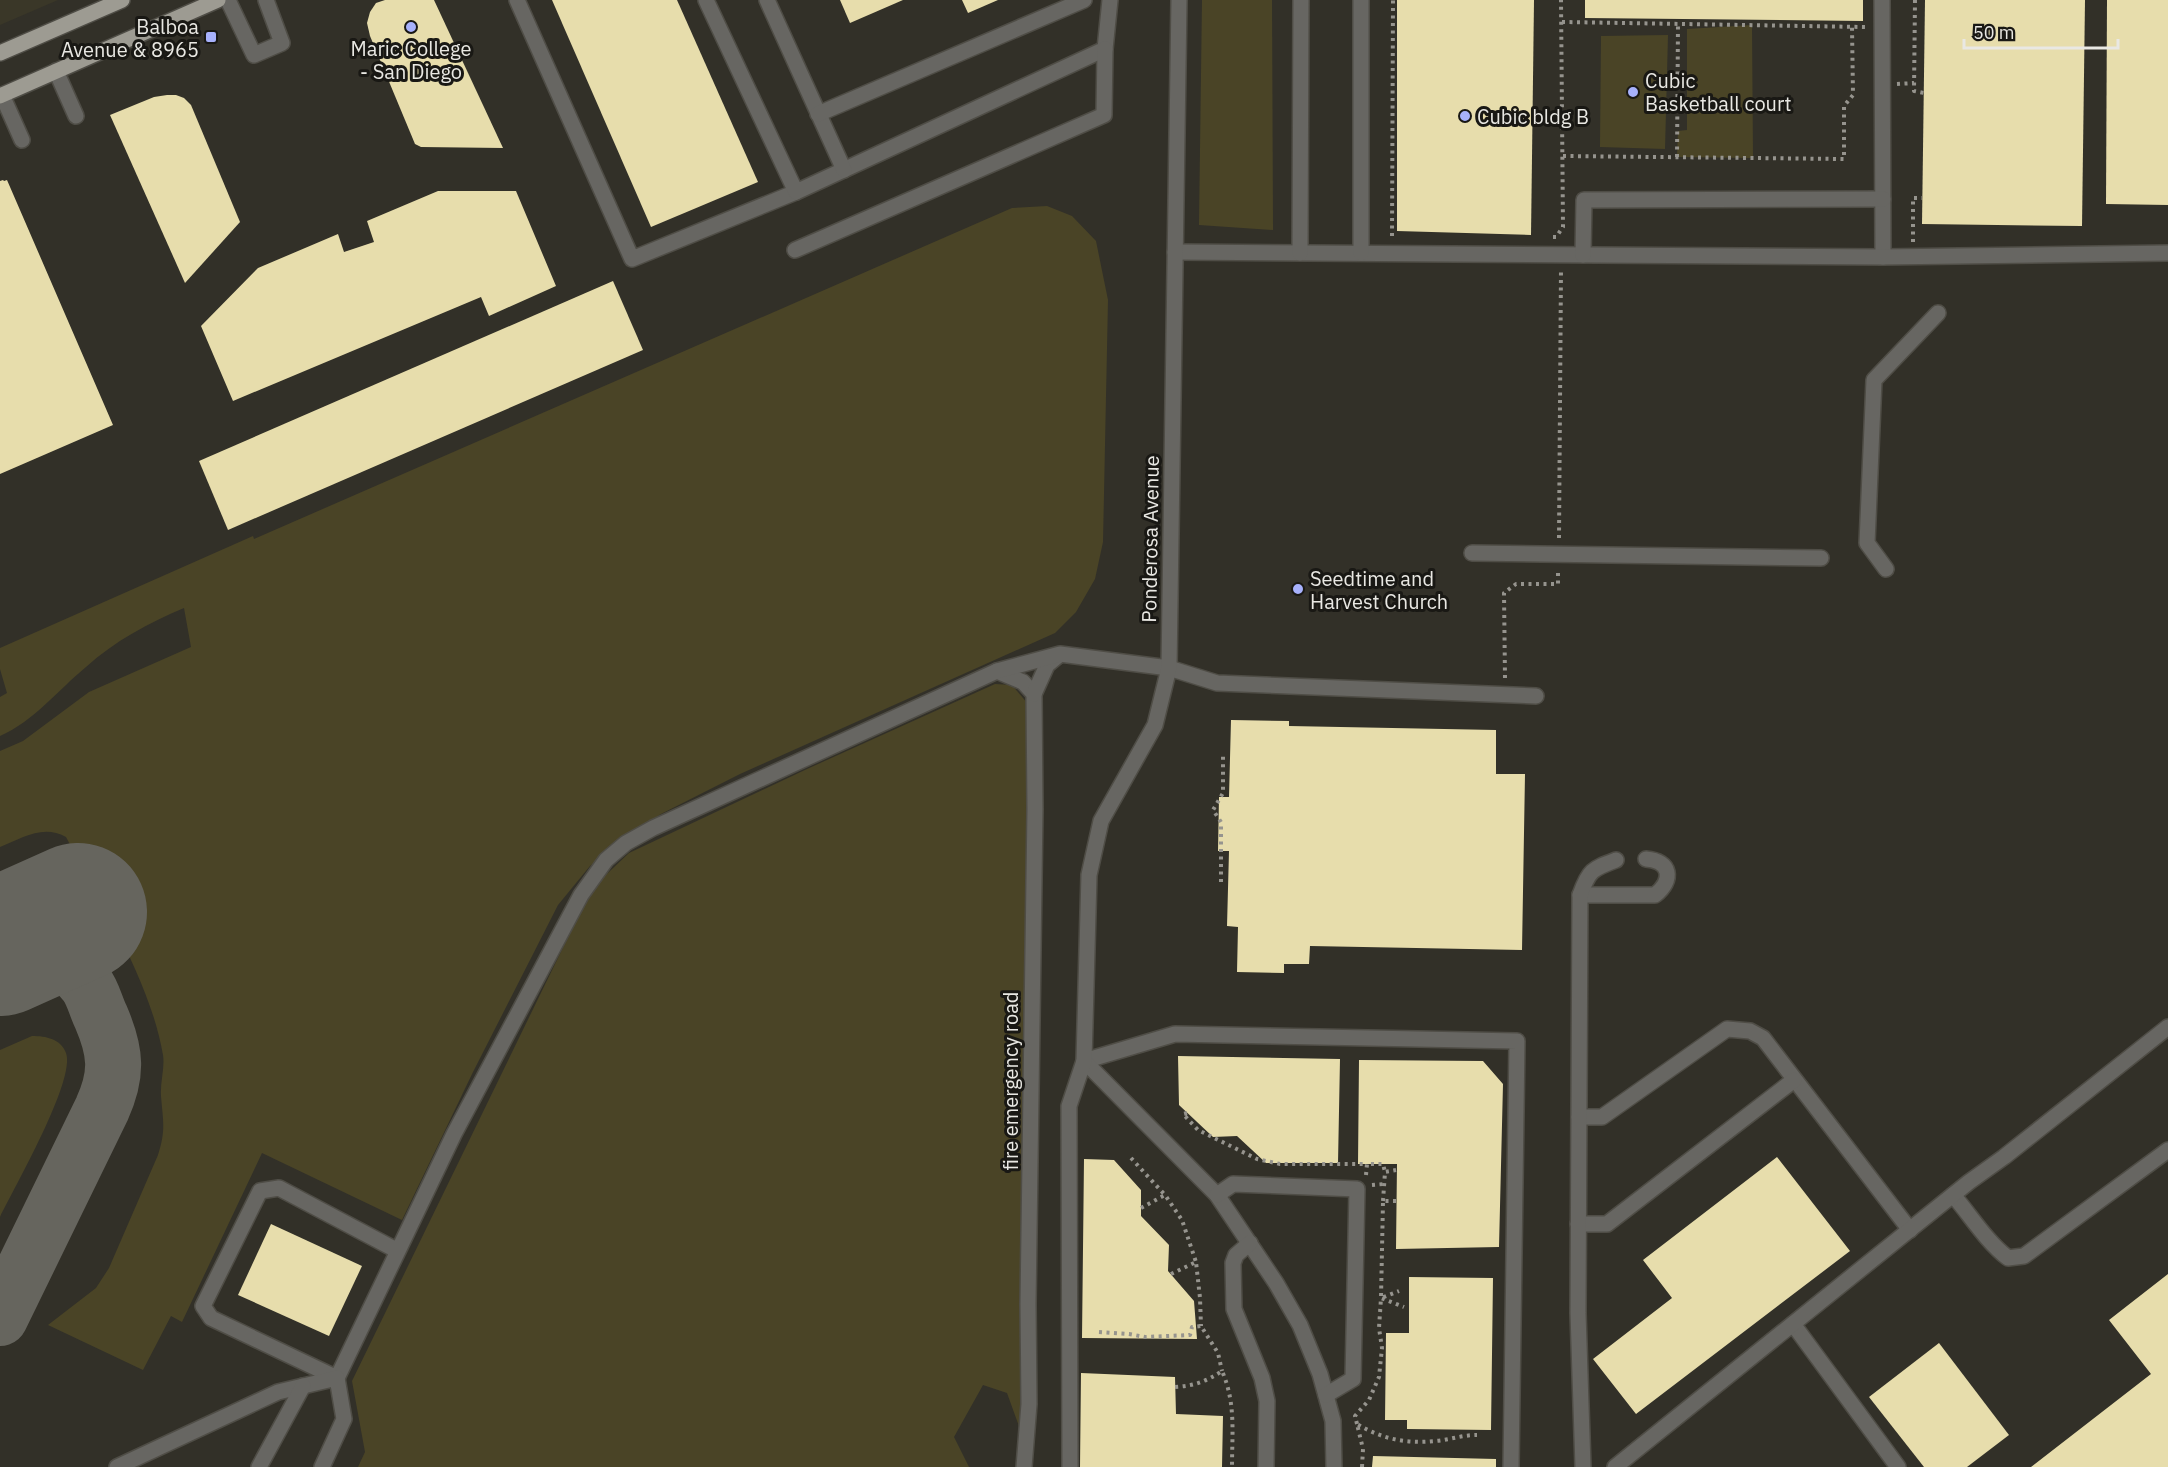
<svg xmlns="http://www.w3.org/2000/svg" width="2168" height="1467" viewBox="0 0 2168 1467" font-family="'IBM Plex Sans',sans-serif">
	<rect width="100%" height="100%" fill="#323028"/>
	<path fill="#3a3728" d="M0 0H58L0 25Z"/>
	<g fill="#4a4426">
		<path d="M1202 0H1272L1273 230 1199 225Z"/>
		<path d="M1752 25 1753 158 1677 157 1678 131 1687 130V29Z"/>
		<path d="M1668 35 1665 149 1600 147 1601 36Z"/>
		<path d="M1047 206 1072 216 1096 241 1108 300 1103 542 1095 579 1076 612 1055 633 740 774 661 814 619 842 590 866 558 905 473 1072 402 1220 262 1153 182 1322 171 1316 143 1370 48 1325 96 1288 109 1268 158 1155C166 1130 163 1121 161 1096 160 1082 165 1068 163 1055 150 980 101 903 66 837 43 824 22 838 0 847V751L23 741 89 692 191 647 184 608C148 623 115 641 86 667 58 690 34 721 0 736V697L7 693 0 669V648L253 536 254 539 1012 208Z"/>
		<path d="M995 684 1012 685 1028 704 1020 1429 1007 1393 983 1385 954 1437 969 1467H358L365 1452 352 1381 592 888 629 853 807 769Z"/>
		<path d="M32 1036C46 1036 61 1039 66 1053 76 1080 14 1188 0 1217V1050Z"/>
	</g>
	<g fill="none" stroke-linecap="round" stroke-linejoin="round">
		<path stroke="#66655e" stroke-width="56" d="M0 950C33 949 65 956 86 984 93 993 96 1007 101 1017 116 1052 118 1074 102 1109L0 1318"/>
		<path stroke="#66655e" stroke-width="138" d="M0 947 78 912"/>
	</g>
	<g fill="#e7ddac">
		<path d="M385 0H434L503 148 421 147 415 144 370 36 367 23 370 12 376 3Z"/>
		<path d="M552 0H677L758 182 651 227Z"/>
		<path d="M840 0H903L850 23Z"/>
		<path d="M962 0H998L968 13Z"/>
		<path d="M1397 0H1534L1531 235 1397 231Z"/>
		<path d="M1585 0H1863V21L1585 18Z"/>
		<path d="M1925 0H2085L2082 226 1922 224Z"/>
		<path d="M2107 0H2168V205L2106 204Z"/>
		<path d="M167 95H176L184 98 191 105 240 222 185 283 110 115 154 97Z"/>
		<path d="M3 180 4 181 7 180 113 425 0 474V181Z"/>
		<path d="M438 191H516L556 286 489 316 481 297 233 401 201 326 258 268 338 234 344 252 374 242 367 221Z"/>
		<path d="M613 281 643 350 228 530 199 461Z"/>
		<path d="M1231 720 1289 721V726L1496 730V774H1525L1522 950 1310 946 1309 964H1284V973L1237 972 1238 927 1227 926 1229 851H1218L1219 797H1229Z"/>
		<path d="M1178 1056 1340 1059 1338 1163H1266L1237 1136 1213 1137 1179 1105Z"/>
		<path d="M1359 1060 1483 1061 1503 1084 1499 1247 1396 1249 1397 1164H1358Z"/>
		<path d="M1777 1157 1850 1251 1636 1414 1593 1359 1672 1298 1643 1260Z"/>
		<path d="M1084 1159 1114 1160 1141 1190V1216L1169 1245 1168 1271 1194 1301 1197 1339 1082 1338Z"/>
		<path d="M271 1224 362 1266 329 1336 238 1295Z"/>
		<path d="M2168 1274V1467H2031L2151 1374 2109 1320Z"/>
		<path d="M1409 1277 1493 1278 1491 1430 1407 1429V1420H1385L1386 1333H1409Z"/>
		<path d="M1939 1343 2009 1435 1967 1467H1924L1869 1397Z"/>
		<path d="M1081 1373 1175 1377 1176 1414 1223 1416 1222 1467H1080Z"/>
		<path d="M1373 1456 1496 1459V1467H1372Z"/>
	</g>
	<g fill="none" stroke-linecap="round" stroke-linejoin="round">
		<g stroke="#4f4d46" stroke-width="18">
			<g id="minor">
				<path d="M228 0 254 55 282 43 266 0"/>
				<path d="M517 0 632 259 796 192"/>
				<path d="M706 0 796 192 1105 49 1110 0"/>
				<path d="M767 0 844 170"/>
				<path d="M1882 0 1883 257"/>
				<path d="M56 71 76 116"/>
				<path d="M2 95 22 140"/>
				<path d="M818 114 1084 0"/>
				<path d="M795 250 1104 115 1105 49"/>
				<path d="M1175 252 1883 257 2168 253"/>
				<path d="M1300 253 1301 0"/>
				<path d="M1361 253V0"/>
				<path d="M1583 255 1584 200 1883 199"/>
				<path d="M1472 553 1821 558"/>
				<path d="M1886 569 1867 543 1874 380 1938 313"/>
				<path d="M997 671 1023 682 1034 694 1035 809 1028 1304 1029 1404 1024 1467"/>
				<path d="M1034 694 1047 665 1059 655"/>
				<path d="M1580 895H1655C1674 880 1671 861 1646 859"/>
				<path d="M1084 1061 1175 1034 1517 1041 1511 1467"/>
				<path d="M1084 1061 1217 1195 1276 1283 1300 1325 1320 1374 1333 1421 1334 1467"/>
				<path d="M1579 1117H1602L1727 1029 1750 1031 1763 1038 1910 1230"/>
				<path d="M1217 1195 1233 1184 1357 1189 1353 1379 1326 1395"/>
				<path d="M1953 1195C1971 1216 1986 1241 2008 1258L2024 1256 2168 1150"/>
				<path d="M1578 1224H1607L1794 1080"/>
				<path d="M1250 1243 1236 1255 1233 1263 1234 1309 1262 1378 1267 1401 1266 1467"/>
				<path d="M398 1251 337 1378 211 1318 203 1306 260 1191 279 1188 398 1251 454 1134 581 895 606 860 626 843 653 828 997 671 1060 654 1169 668 1217 683 1536 696"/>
				<path d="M1793 1324 1898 1467"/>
				<path d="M117 1467 278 1392 337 1378 344 1419 322 1467"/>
				<path d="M259 1467 303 1386"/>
				<path d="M1070 1467 1069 1106 1084 1061 1089 875 1101 821 1155 725 1169 668 1179 0"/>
				<path d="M1583 1467 1578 1313 1580 895C1589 870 1592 869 1616 860"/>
				<path d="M1615 1467 1969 1182 2004 1157 2168 1027"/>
			</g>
		</g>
		<g stroke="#4f4d46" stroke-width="18">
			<g id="major">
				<path d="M0 53 122 0"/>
				<path d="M0 96 218 0"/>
			</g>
		</g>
		<g stroke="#96948e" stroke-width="4" stroke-dasharray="3 4.5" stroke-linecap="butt">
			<path d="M1915 0 1914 91 1924 93"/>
			<path d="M1562 22 1865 27"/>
			<path d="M1897 84 1914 83"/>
			<path d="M1563 156 1844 159V106L1853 95 1852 27"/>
			<path d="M1677 157 1678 24"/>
			<path d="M1392 236 1393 0"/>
			<path d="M1553 237H1556L1563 227 1561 0"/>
			<path d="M1913 242V198H1922"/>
			<path d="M1559 538 1561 270"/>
			<path d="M1505 678 1504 593 1516 584H1558V569"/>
			<path d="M1221 882V822L1213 810 1223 793V756"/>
			<path d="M1187 1113 1183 1114 1198 1130 1257 1159 1280 1164H1367"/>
			<path d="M1131 1158 1165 1195"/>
			<path d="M1366 1175 1367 1164H1383L1385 1172"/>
			<path d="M1372 1185 1384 1184"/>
			<path d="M1383 1201 1385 1172 1396 1170"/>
			<path d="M1396 1201H1383L1381 1298 1399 1291"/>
			<path d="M1141 1208 1165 1195 1182 1220 1196 1262"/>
			<path d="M1171 1274 1196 1262 1200 1298 1201 1326"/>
			<path d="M1099 1332 1129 1334 1145 1337 1190 1335 1192 1327 1201 1326 1218 1353 1222 1371"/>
			<path d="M1175 1387C1194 1386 1207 1381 1222 1371 1236 1403 1232 1433 1232 1467"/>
			<path d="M1357 1424 1355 1416 1369 1400 1379 1377 1382 1348 1379 1328 1381 1298 1404 1307"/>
			<path d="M1362 1467 1363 1449 1357 1424C1382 1439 1406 1444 1435 1441 1449 1440 1462 1435 1477 1435"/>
		</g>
		<use href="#minor" stroke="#676662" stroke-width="15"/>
		<use href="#major" stroke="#9d9b92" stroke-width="15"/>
	</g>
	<g fill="#a7b1fc" stroke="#191814" stroke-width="2">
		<circle cx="411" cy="27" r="6"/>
		<rect x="205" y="31" width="12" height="12" rx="3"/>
		<circle cx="1633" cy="92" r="6"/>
		<circle cx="1465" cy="116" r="6"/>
		<circle cx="1298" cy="589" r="6"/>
	</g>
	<g text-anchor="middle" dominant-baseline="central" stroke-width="6" stroke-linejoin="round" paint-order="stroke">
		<g font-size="20" fill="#e9e8e3" stroke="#191814" text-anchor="start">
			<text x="199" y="26" text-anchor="end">Balboa<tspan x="199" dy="23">Avenue &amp; 8965</tspan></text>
			<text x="411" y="48" text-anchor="middle">Maric College<tspan x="411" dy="23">- San Diego</tspan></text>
			<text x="1645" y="80">Cubic<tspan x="1645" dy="23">Basketball court</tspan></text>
			<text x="1477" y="116">Cubic bldg B</text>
			<text x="1310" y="578">Seedtime and<tspan x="1310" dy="23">Harvest Church</tspan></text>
		</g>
		<g font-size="20" fill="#e9e8e3" stroke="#191814">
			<text transform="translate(1150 539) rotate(-89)">Ponderosa Avenue</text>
			<text transform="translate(1010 1081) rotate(-90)">fire emergency road</text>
		</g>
	</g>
	<path d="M1964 39v9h154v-9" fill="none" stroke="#e9e8e3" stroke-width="3"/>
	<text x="1973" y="39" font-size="18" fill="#e9e8e3" stroke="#191814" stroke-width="4.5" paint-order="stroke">50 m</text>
</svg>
